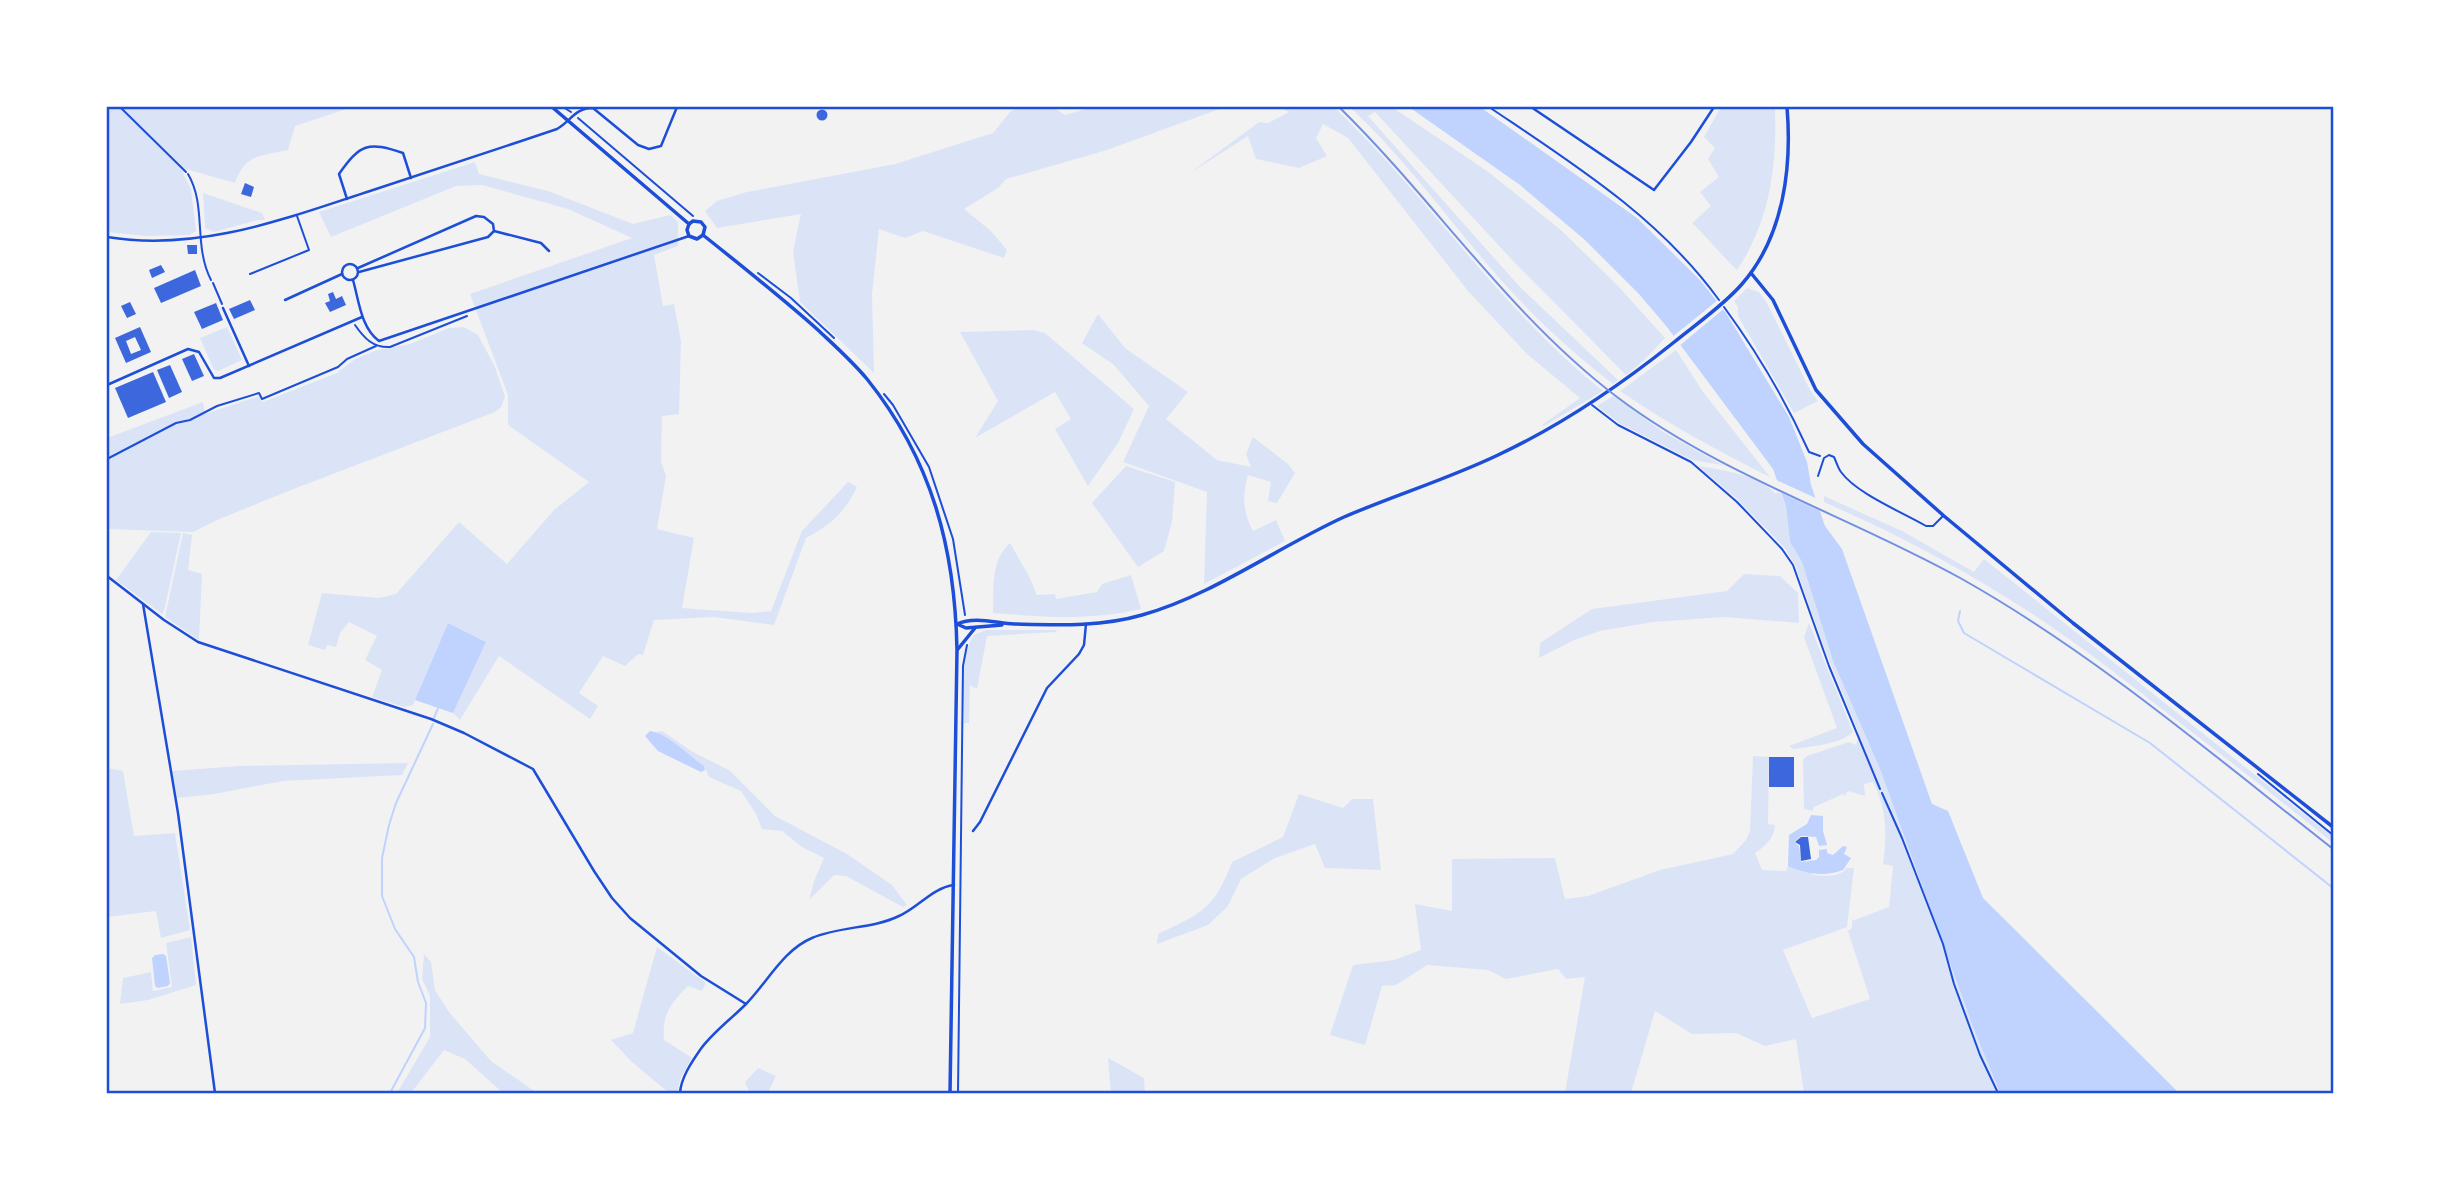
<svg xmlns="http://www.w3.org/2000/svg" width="2440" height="1200" viewBox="0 0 2440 1200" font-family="'PT Sans',sans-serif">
	<rect width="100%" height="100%" fill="#f2f2f2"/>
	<g fill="#dbe4f7">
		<path d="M107 107H352L295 126 288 150C261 156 245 154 235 183L186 169 183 173 191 189 196 231 190 235 146 236 107 232Z"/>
		<path d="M1019 107H1053L1065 115 1093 107H1225L1107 150 1006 179 998 188 964 209 991 231 1007 250 1004 258 923 231 905 238 879 229 872 294 874 373 800 302 793 251 801 214 717 228 705 211 717 201 747 192 895 164 993 133 1010 112Z"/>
		<path d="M1278 107H1334C1429 197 1500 309 1603 391L1544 426 1542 425 1580 398 1527 354 1468 291 1348 138 1323 124 1316 138 1327 156 1299 168 1256 159 1248 136 1190 173 1259 122 1268 123 1289 112Z"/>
		<path d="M1350 107H1392L1487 171 1561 230 1619 287 1665 338C1652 352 1641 364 1626 375L1515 263 1375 112 1368 116 1520 287 1618 380 1613 384C1577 356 1544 327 1513 293 1457 233 1411 164 1350 107Z"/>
		<path d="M1721 107H1775V109C1777 166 1770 221 1737 270 1721 255 1708 238 1692 223L1711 206 1700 192 1719 177 1708 159 1715 148 1704 137Z"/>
		<path d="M475 162 479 174 548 191 633 224 670 215 678 222V246L654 255 663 306 674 304 681 341 679 414 662 416 661 461 666 476 657 529 694 538 682 608 751 613 771 611 802 531 848 482 857 487C844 513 832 524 806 538L774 625 714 617 654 620 643 655 638 654 625 666 603 656 579 693 598 706 590 719 499 656 460 720 453 713 486 642 448 623 413 705 404 707 372 697 382 670 365 660 377 636 349 622 340 633 336 647 327 645 325 650 308 645 322 593 379 598 396 594 459 522 507 564 554 510 589 482 508 425V395L470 294 632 238 568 209 482 185 456 186 331 237 319 212Z"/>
		<path d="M203 193 262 213 265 220H258L214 232 205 228Z"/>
		<path d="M1747 288 1759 292 1767 303 1810 390 1818 401 1794 413 1738 316V307L1734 301Z"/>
		<path d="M1098 314 1125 348 1188 392 1166 419 1217 460 1251 467 1246 454 1253 437 1288 464 1295 473 1277 503 1268 501 1271 482 1248 475C1242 495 1243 513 1253 531L1276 520 1285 541 1204 584 1207 492 1123 462 1149 406 1114 365 1082 343Z"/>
		<path d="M227 327 242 360 218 371 214 370 200 338Z"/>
		<path d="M464 327 478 335 495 367 505 397 501 407 495 412 291 490 217 520 193 532 107 529V438L203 402 205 414 259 396 263 402 337 373 355 359 377 350 410 344 449 328Z"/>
		<path d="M1034 330 1045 333 1134 409 1118 443 1088 486 1055 429 1071 419 1055 392 975 438 998 401 960 332Z"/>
		<path d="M1676 350 1703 392 1770 477C1718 451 1668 424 1620 391Z"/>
		<path d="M1613 396 1662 431 1722 465 1692 460 1619 423 1597 406Z"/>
		<path d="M1126 466 1175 482 1172 522 1164 551 1138 567 1092 503Z"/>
		<path d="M1698 466C1722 470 1757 474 1775 493H1781L1786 506 1790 542 1802 562 1833 661 1880 769 1973 1027 2000 1093H1804L1796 1039 1765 1046 1736 1033 1692 1034 1655 1011 1631 1093H1565L1585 977 1566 979 1558 969 1506 979 1488 970 1427 965 1396 985 1382 986 1365 1045 1330 1035 1353 965 1394 960 1421 950 1415 904 1452 911V859L1555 858 1565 899 1588 896 1660 870 1733 854 1746 840 1750 831 1753 756 1769 757 1768 824 1775 825C1774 838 1766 846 1755 853L1762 870 1786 871 1788 866 1800 871 1812 873 1813 875C1825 876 1838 878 1847 868H1854L1847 927 1783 950 1812 1018 1870 999 1848 931 1852 928V921L1889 907 1893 866 1883 864C1887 835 1887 809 1873 782L1864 784 1865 796 1848 791 1844 796 1843 794 1814 807 1812 811 1804 809 1803 760 1807 756 1849 742 1856 745 1859 734 1825 650 1795 565 1784 547 1736 498Z"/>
		<path d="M1824 496 1902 531 1974 572 1984 559 2333 837V843C2275 796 2217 751 2158 706 2109 668 2060 630 2007 598 1949 561 1887 530 1824 502Z"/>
		<path d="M151 532 181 533 164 611 162 614 116 580Z"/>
		<path d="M183 533 192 535 188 570 202 574 199 640 165 617Z"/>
		<path d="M1010 543 1029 576 1037 595 1055 594 1056 599 1097 592 1102 584 1131 575 1141 609C1087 621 1048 617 993 613 994 588 990 561 1010 543Z"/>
		<path d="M1744 574 1780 576 1798 593 1799 623 1724 617 1653 622 1600 631 1572 641 1539 658 1540 643 1592 609 1727 591Z"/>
		<path d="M1809 623 1853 732C1839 745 1812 746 1793 749L1789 746 1837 728 1804 637Z"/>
		<path d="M986 630H1057L1056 632 987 636 977 689 970 685 969 723H964C964 699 959 655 974 635Z"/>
		<path d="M662 731 693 752 729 770 775 816 847 854 892 885 907 905 903 907 846 876 834 875 809 900 814 881 824 858 802 847 782 831 762 829 756 814 741 791 709 777 704 766 656 732Z"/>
		<path d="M408 763 402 775 283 781 214 794 177 798 172 771 239 766Z"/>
		<path d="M107 768 123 771 134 836 175 833 190 930 161 938 156 911 107 917Z"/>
		<path d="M1299 794 1343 808 1352 799H1373L1381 870 1325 868 1315 844 1275 858 1241 879 1228 906 1208 925 1157 944 1158 934C1202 913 1214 909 1232 862L1283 837Z"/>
		<path d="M191 937 196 985 148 1000 120 1004 123 978 151 972 153 991 172 987 166 943Z"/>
		<path d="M657 947 706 983 702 991 688 986C670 1004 662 1014 664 1040L692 1058 681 1077 677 1093H669L632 1062 611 1040 633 1033Z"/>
		<path d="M424 954 431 962 435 990 449 1012 491 1061 537 1093H503L465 1059 444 1050 411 1093H397L430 1037V996L422 979Z"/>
		<path d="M1108 1058 1144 1078 1145 1093H1111Z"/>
		<path d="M758 1068 776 1076 768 1093H750L745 1082Z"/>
	</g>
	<g fill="#bfd3fe">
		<path d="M1409 107H1480L1637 218 1700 280 1726 313 1789 417 1807 462 1811 485 1825 526 1842 549 1932 804 1948 811 1983 898 2179 1093H2000L1973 1027 1880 769 1833 661 1802 562 1790 542 1786 506 1773 469 1667 327 1639 294 1585 240 1520 185Z"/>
		<path d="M448 623 486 642 453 713 415 700Z"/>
		<path d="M650 731C665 732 691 757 704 766L705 770 701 772 658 751 645 736Z"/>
		<path d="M1811 815 1823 816V831L1827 845 1819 846 1816 837 1801 836 1794 842 1799 846 1801 862 1816 860 1819 857V850L1827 849V853L1833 855 1843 846 1847 847 1844 854 1851 858 1843 870C1825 877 1805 874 1788 866L1789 835 1807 824Z"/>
		<path d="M163 954 166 956 170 983 168 986 158 988 155 986 152 958 155 955Z"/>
	</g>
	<g fill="#f2f2f2">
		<path d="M1719 299 1726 307 1678 347 1671 338Z"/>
		<path d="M1772 478 1820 500 1824 513 1777 491Z"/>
	</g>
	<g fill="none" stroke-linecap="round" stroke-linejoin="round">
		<g stroke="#bfd3fe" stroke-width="2">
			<path d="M1960 611 1958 621 1964 633 2150 743 2333 888"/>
			<path d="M434 718 438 708"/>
			<path d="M390 1093 425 1028 426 1003 418 982 414 957 395 929 382 896V858L389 825 396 803 433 724"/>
		</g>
	</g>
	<g fill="#3d67dc" fill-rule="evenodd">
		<circle cx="822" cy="115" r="5.5"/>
		<path d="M245 183 254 187 251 197 241 194Z"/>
		<path d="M187 245H197V254H188Z"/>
		<path d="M161 265 165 272 152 278 149 270Z"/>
		<path d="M195 270 201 286 161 303 154 288Z"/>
		<path d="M333 292 336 299 342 296 346 305 330 312 325 303 330 301 328 294Z"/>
		<path d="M250 300 255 310 234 319 229 309Z"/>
		<path d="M130 302 136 314 127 318 121 306Z"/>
		<path d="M216 303 223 320 202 329 194 312Z"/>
		<path d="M140 327 151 352 126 363 115 338ZM135 337 141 350 131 354 126 341Z"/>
		<path d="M194 354 204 376 192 381 182 359Z"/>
		<path d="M170 365 182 392 169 398 157 370Z"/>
		<path d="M153 372 166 402 128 418 115 388Z"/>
		<rect x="1769" y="757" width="25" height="30"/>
		<path d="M1801 837H1808L1811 859 1801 861 1800 845 1795 842Z"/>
	</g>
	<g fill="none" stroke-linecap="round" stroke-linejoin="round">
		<g stroke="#1d4ed8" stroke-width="2">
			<path d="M120 107 186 172"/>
			<path d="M563 107 571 112"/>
			<path d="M1489 107C1572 163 1659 217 1719 300"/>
			<path d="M578 118 693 216"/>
			<path d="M758 273 791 298 834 338"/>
			<path d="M213 283 222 304"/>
			<path d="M1724 307C1757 352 1786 401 1809 452L1820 456"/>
			<path d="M355 325C364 338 373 348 390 347L467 316"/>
			<path d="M884 394 893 405 929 467 953 539 965 615"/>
			<path d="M107 459 176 423 190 420 217 406 259 393 262 399 338 367 347 359 376 346"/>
			<path d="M2258 774 2333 835"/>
			<path d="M1882 793 1902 838 1943 944 1954 984 1980 1055 1998 1093"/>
			<path d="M958 1093 963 666 967 645"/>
		</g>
		<g stroke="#1d4ed8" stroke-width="2">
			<path d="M188 174C207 206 193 245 211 280"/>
			<path d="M250 274 309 250 297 216"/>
			<path d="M1592 405 1618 425 1691 462 1737 502 1782 549 1793 565 1829 666 1880 789"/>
			<path d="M1818 476 1824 458 1829 455 1834 457C1836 461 1838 468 1841 472 1857 494 1902 512 1926 526H1933L1943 516"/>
		</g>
		<g stroke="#1d4ed8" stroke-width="2.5">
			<path d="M1531 107 1654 190 1691 142 1714 107"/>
			<path d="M347 199 339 174C360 144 368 141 403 153L411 178"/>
			<path d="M494 231 541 243 549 251"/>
			<path d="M107 237C199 252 284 219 370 191 433 170 495 150 557 129 571 121 575 108 593 108L638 145 649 149 661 146 677 107"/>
			<circle cx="350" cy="272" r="8"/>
			<path d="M358 268 476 216 484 217 493 224 494 231 488 237 359 272"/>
			<path d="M353 280C359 301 361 328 379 341L689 236"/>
			<path d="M285 300 342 274"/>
			<path d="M223 308 249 366"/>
			<path d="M107 385 188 349 199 352 214 378H220L362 317"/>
			<path d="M107 576 164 620 198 642 431 719 464 733 533 769 594 871 612 898 630 918 701 976 746 1004"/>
			<path d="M143 604 178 813 215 1093"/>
			<path d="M973 831 980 822 1047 688 1079 654 1084 645 1086 624"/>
			<path d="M680 1093C681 1078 691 1063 700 1050 712 1033 730 1020 745 1005 767 983 783 950 812 938 840 926 872 929 899 916 919 907 932 888 954 885"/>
		</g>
		<g stroke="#1d4ed8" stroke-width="3.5">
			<path d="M1751 273 1773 300 1816 390 1863 444 1944 516 2073 623 2333 827"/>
			<path d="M957 624C974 616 996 623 1014 624 1057 625 1101 627 1142 615 1211 596 1278 547 1344 517 1395 495 1448 479 1498 455 1562 425 1618 387 1673 343 1696 324 1723 306 1742 284 1784 236 1792 167 1787 107"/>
			<path d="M957 624 966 628 1002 625"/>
		</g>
		<g stroke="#1d4ed8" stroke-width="3.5">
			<path d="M552 107 689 224"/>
			<path d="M689 224 687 230 689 236 697 239 703 235"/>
			<path d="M689 224 693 221 701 222 705 227 703 235"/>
			<path d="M703 235C742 266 781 297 818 330 835 346 852 361 867 379 932 460 955 548 957 650L950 1093"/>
			<path d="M958 649 975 628"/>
		</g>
		<path stroke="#7290e2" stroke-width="2" d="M1339 107C1435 201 1509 315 1617 397 1720 475 1849 516 1962 579 2095 654 2213 755 2333 849"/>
	</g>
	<rect width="2440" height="1200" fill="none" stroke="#ffffff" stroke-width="217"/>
	<rect x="108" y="108" width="2224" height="984" fill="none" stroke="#1d4ed8" stroke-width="2.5"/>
</svg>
